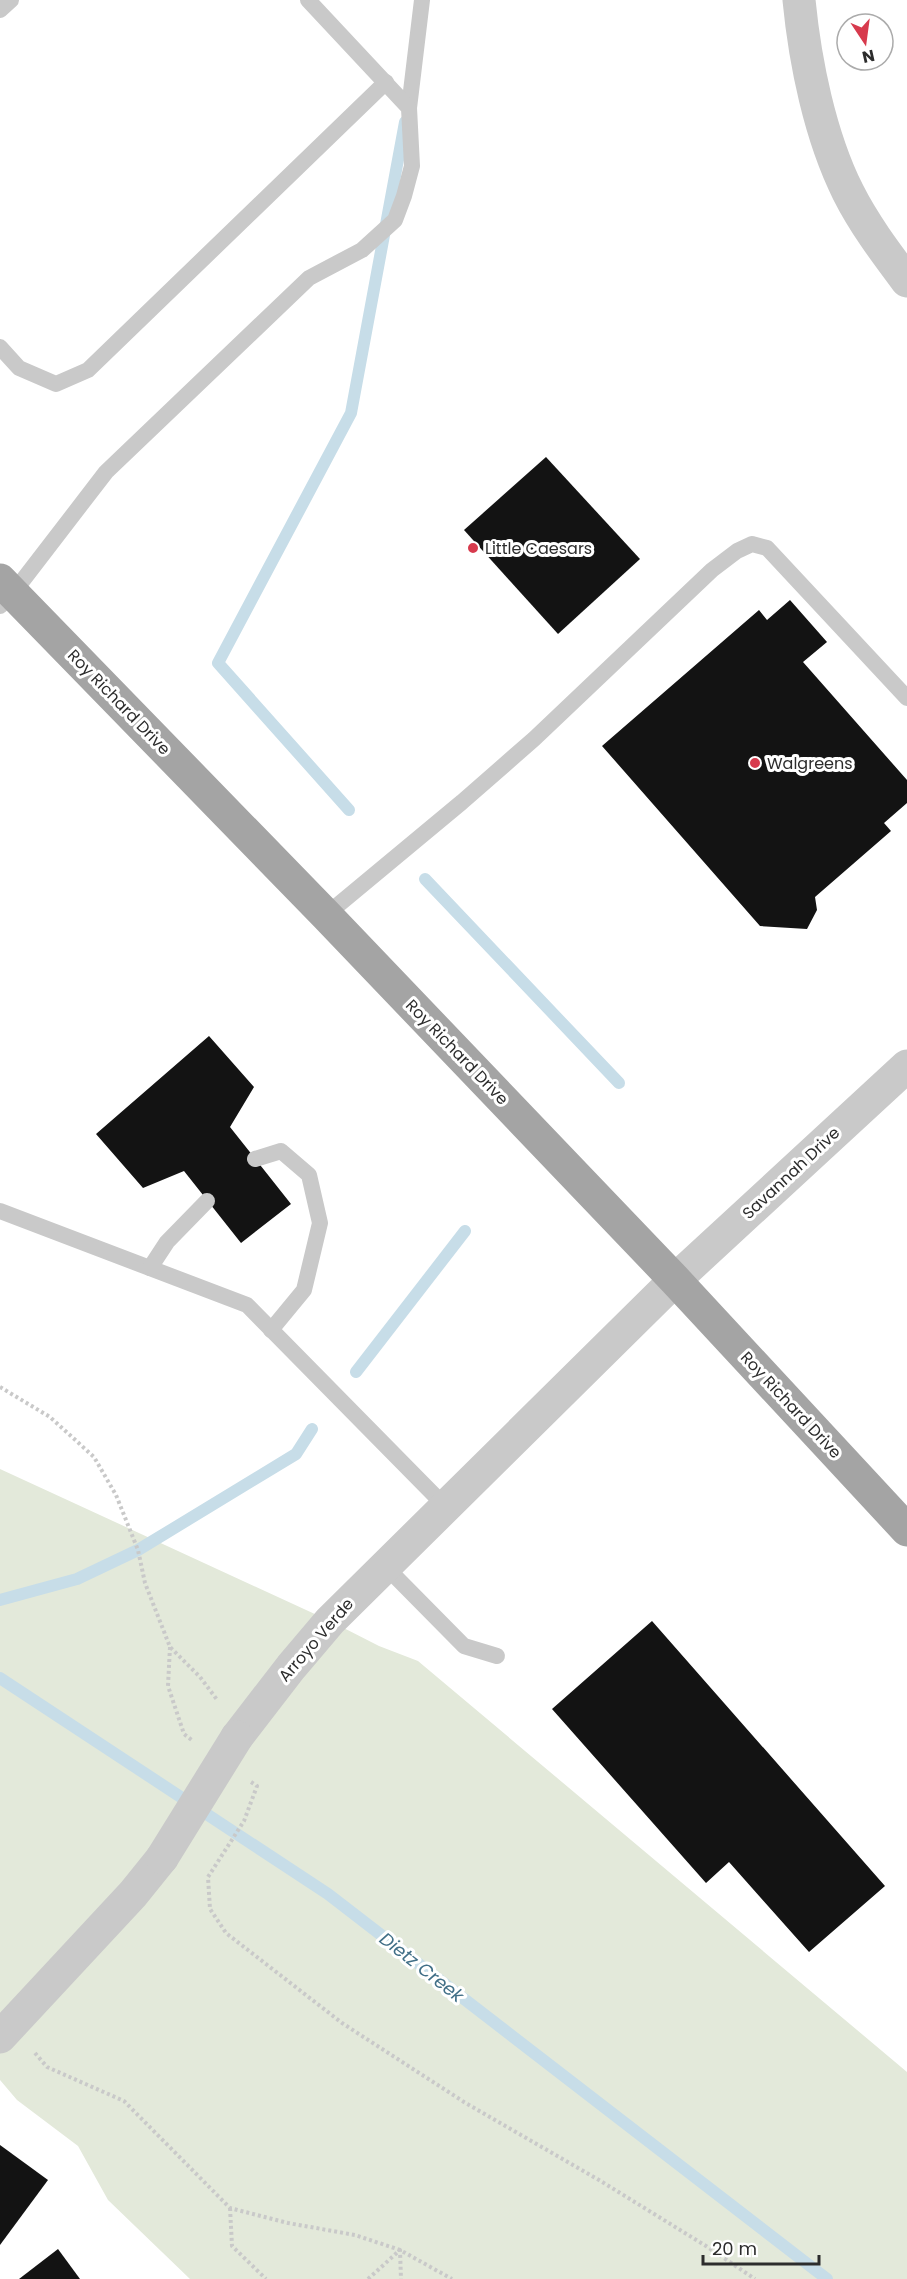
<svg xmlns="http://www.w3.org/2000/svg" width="907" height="2279" viewBox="0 0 907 2279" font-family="Poppins,sans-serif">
	<rect width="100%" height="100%" fill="#fff"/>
	<path fill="#e3e9da" d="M0 1469 330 1621 379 1646 418 1661 907 2072V2279H190L108 2200 78 2146 17 2100 0 2080Z"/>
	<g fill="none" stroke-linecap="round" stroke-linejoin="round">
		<g stroke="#c7dde8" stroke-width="12">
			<path d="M349 810 218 663 351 413 405 122"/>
			<path d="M425 879 619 1083"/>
			<path d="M356 1372 465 1231"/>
			<path d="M0 1600 77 1579 138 1550 296 1454 312 1429"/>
			<path d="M0 1678 328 1894 827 2279"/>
		</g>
	</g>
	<g fill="#131313">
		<path d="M546 457 640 559 558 634 464 530Z"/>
		<path d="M790 600 827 642 803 662 907 780V803L884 823 891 831 815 897 817 910 807 929 760 926 602 746 759 610 767 620Z"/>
		<path d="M209 1036 254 1087 230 1127 291 1204 241 1243 184 1171 143 1188 96 1134Z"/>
		<path d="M652 1621 885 1886 809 1952 729 1862 706 1883 552 1709Z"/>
		<path d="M0 2145 48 2180 0 2245Z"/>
		<path d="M58 2249 80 2279H19Z"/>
	</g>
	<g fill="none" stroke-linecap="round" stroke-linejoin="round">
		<g stroke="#c9c9c9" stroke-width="4" stroke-dasharray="3 3" stroke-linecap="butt">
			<path d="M0 1387 50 1417 94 1457 116 1495 138 1550 145 1583 170 1647 200 1677 218 1701"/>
			<path d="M170 1647 168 1686 184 1734 193 1741"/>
			<path d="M251 1782 257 1786 244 1821 208 1877 210 1909 226 1933 342 2023 464 2102 599 2180 706 2246 755 2279"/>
			<path d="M35 2053 47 2067 124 2101 230 2208 288 2223 355 2235 400 2250 452 2279"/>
			<path d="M230 2208 232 2246 266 2279"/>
			<path d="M368 2279 400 2250 401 2279"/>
		</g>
		<g stroke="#c9c9c9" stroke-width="16">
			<path d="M0 10 11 0"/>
			<path d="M409 108 422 0"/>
			<path d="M0 347 19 368 56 384 88 370 386 82"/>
			<path d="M0 606 13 593 106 472 309 278 362 250 395 220 404 196 412 166 409 108 308 0"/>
			<path d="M326 915 462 802 534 739 712 570 737 551 752 544 767 548 907 698"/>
			<path d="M255 1159 281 1151 309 1175 320 1223 304 1290 271 1330"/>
			<path d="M0 1211 247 1305 445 1506"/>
			<path d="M150 1268 167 1242 207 1201"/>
			<path d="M385 1566 464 1646 497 1656"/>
		</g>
		<g stroke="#c9c9c9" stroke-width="33">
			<path d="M799 0C805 62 820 136 848 192 864 224 886 253 907 281"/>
			<path d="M237 1737 291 1667 330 1621 675 1280"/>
			<path d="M0 2037 133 1894 162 1858"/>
		</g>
		<path stroke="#c9c9c9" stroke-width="33" d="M675 1280 907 1066"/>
		<path stroke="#a4a4a4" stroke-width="33" d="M0 580 326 915 675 1280 907 1530"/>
		<path stroke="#c9c9c9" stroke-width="33" d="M162 1858 237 1737"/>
	</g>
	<g fill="#d73a4d" stroke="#fff" stroke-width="2">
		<circle cx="473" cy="548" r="6"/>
		<circle cx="755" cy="763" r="6"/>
	</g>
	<g text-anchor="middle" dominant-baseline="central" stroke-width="6" stroke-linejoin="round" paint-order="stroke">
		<g font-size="16" fill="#2c2c2c" stroke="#fff" text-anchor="start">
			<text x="485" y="548">Little Caesars</text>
			<text x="767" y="763">Walgreens</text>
		</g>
		<g font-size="16" fill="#2c2c2c" stroke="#fff">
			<text transform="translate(119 702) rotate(46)">Roy Richard Drive</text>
			<text transform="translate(457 1052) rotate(46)">Roy Richard Drive</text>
			<text transform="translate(791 1173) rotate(-43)">Savannah Drive</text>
			<text transform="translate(791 1405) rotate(47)">Roy Richard Drive</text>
			<text transform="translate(316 1640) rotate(-49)">Arroyo Verde</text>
		</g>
		<g font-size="18" font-style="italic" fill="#416f87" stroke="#fff">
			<text transform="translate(422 1967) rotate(38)">Dietz Creek</text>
		</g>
	</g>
	<g transform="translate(865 42) rotate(167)"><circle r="28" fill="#ffffff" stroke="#ababab" stroke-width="1.5"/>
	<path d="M0-4.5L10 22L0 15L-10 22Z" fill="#d73a4d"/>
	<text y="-9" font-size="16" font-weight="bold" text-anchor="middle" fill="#2c2c2c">N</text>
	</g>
	<path d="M703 2255v9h116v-9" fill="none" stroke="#2c2c2c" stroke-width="3"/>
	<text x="712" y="2255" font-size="18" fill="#2c2c2c" stroke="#ffffff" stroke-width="4.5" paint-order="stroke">20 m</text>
</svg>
